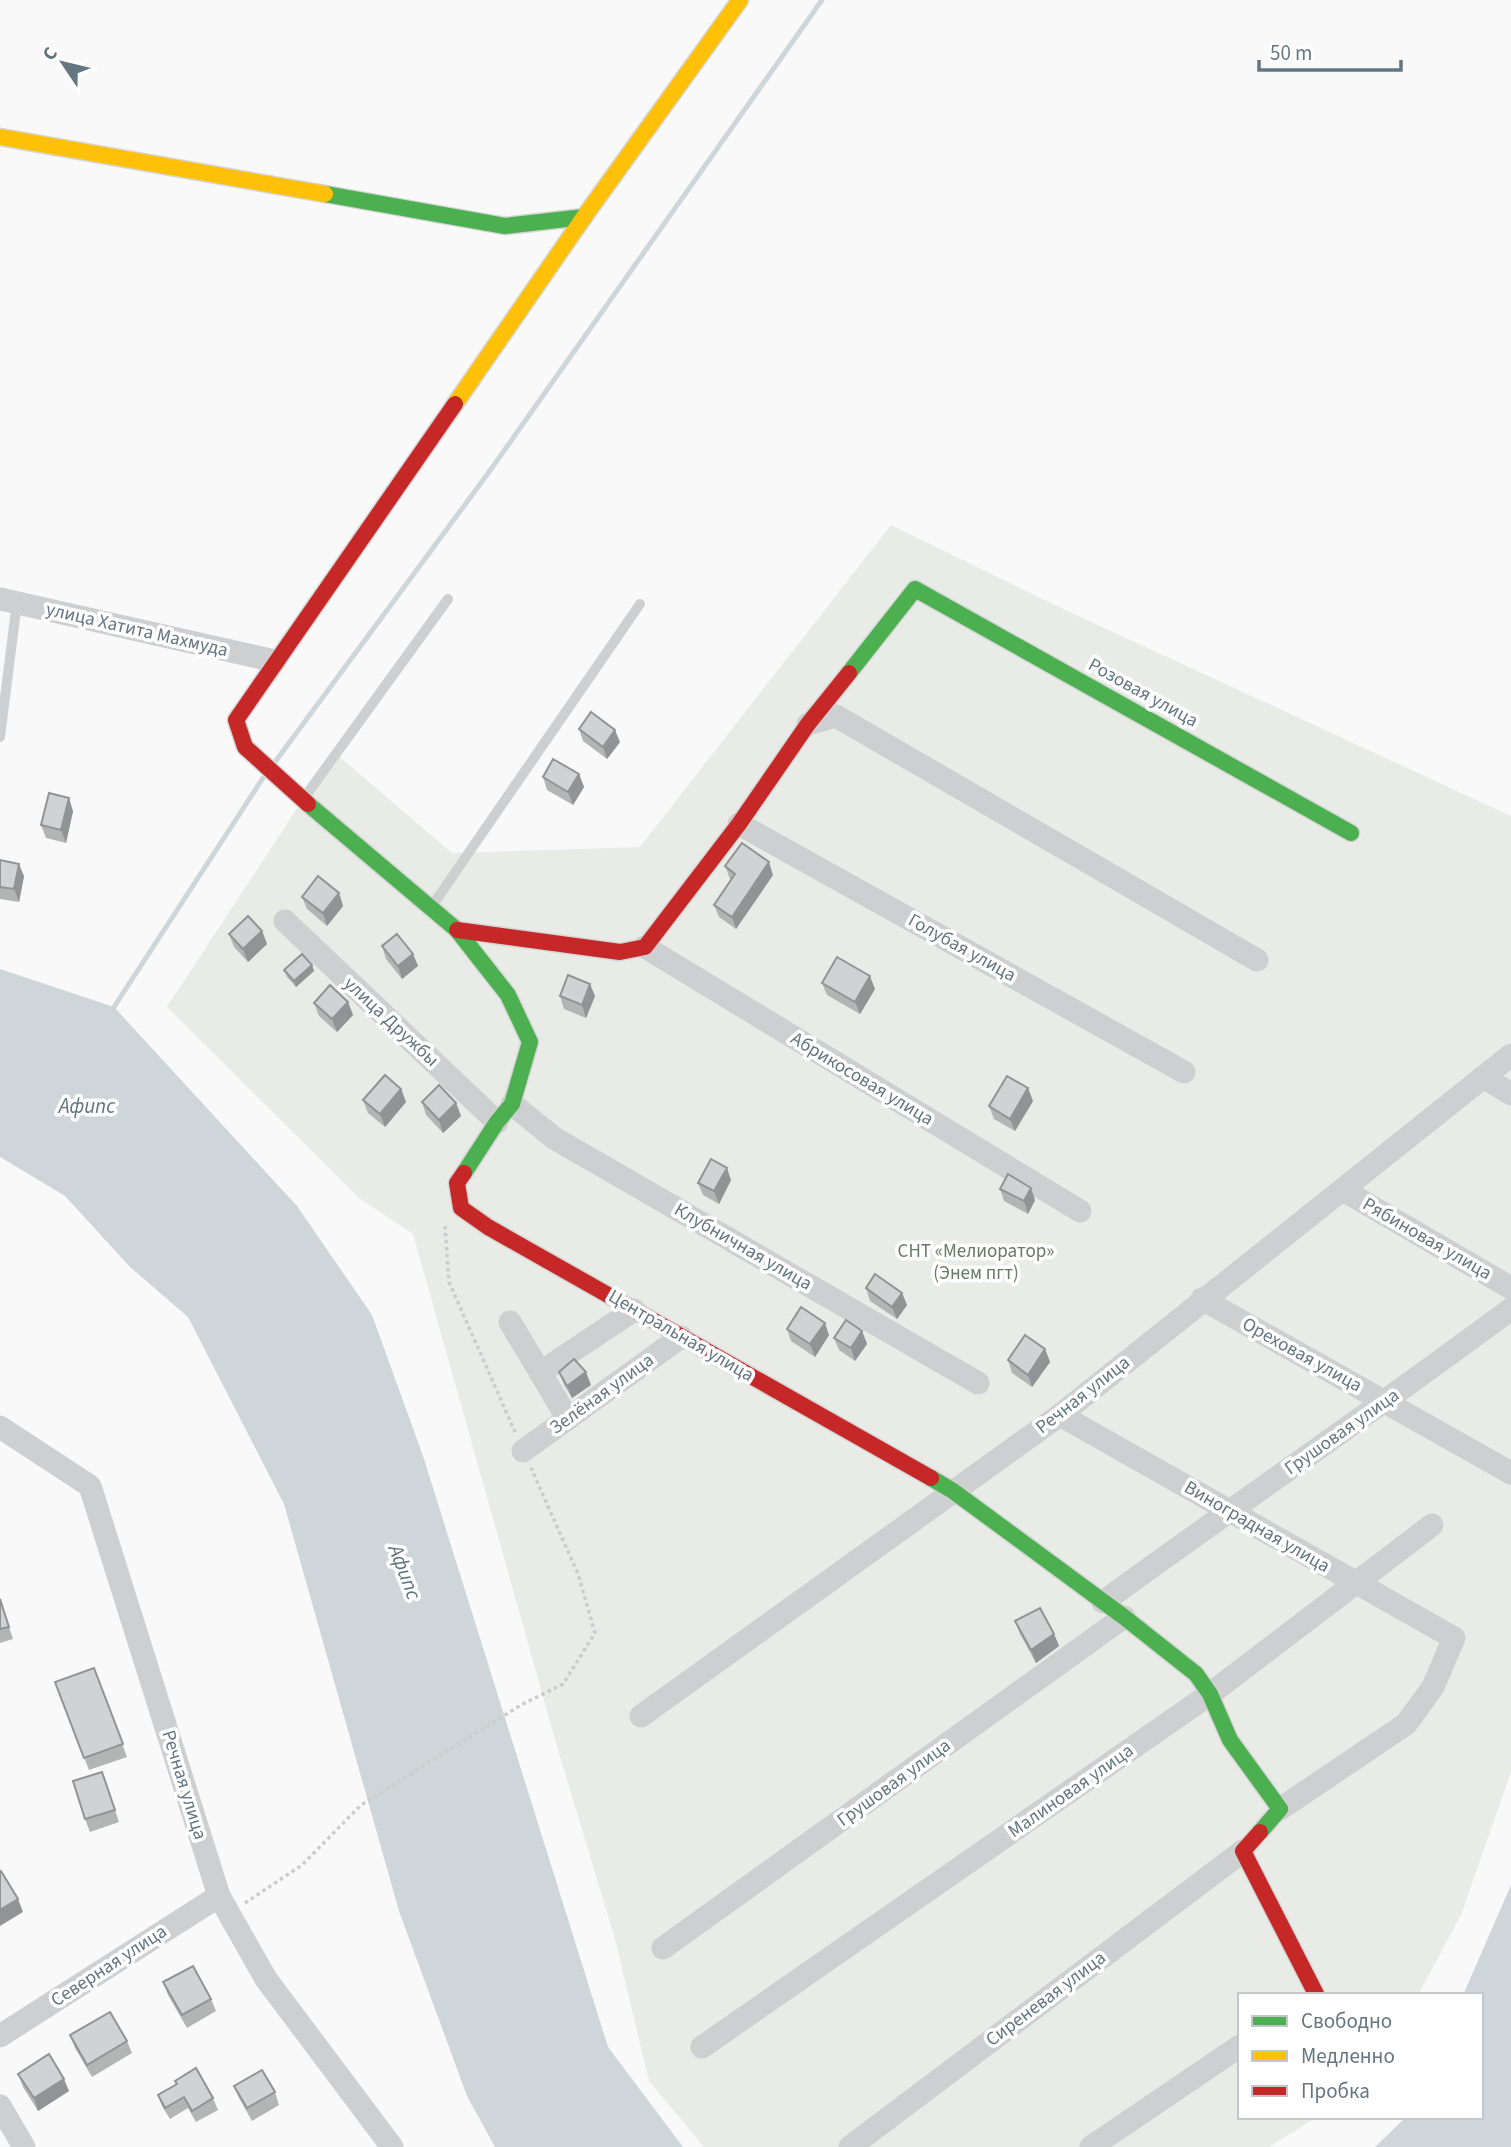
<svg xmlns="http://www.w3.org/2000/svg" width="1511" height="2147" viewBox="0 0 1511 2147" font-family="'Source Sans 3',sans-serif">
	<rect width="100%" height="100%" fill="#f9f9f9"/>
	<path fill="#e8ebe6" d="M891 525 1061 608 1511 816V1772L1461 1915 1418 1995H1240V2117H1317L1269 2147H704L649 2081 615 1939 558 1750 413 1234 359 1198 167 1007 334 752 452 853 640 847Z"/>
	<g fill="#ced6d9">
		<path d="M0 969 114 1007 297 1206 372 1315 423 1456 608 2047 683 2147H495L467 2096 399 1911 284 1504 188 1317 130 1267 65 1196 0 1157Z"/>
		<path d="M1511 1885V2147H1375L1406 2117H1481V1995H1463Z"/>
	</g>
	<g fill="none" stroke-linecap="round" stroke-linejoin="round">
		<g stroke="#ced6d9" stroke-width="5">
			<path d="M275 762 489 472 822 0"/>
			<path d="M114 1007 263 778"/>
		</g>
		<g stroke="#d5d6d7" stroke-width="19">
			<g id="fast">
				<path d="M325 194 505 226 584 217"/>
				<path d="M849 673 915 589 1351 833"/>
				<path d="M308 804 457 930 508 995 530 1042 512 1104 497 1122 464 1173"/>
				<path d="M931 1478 953 1491 1124 1617 1196 1674 1210 1694 1230 1740 1280 1809 1260 1832"/>
			</g>
		</g>
		<g stroke="#d5d6d7" stroke-width="19">
			<g id="slow">
				<path d="M0 137 325 194"/>
				<path d="M455 404 584 217 740 0"/>
			</g>
		</g>
		<g stroke="#d5d6d7" stroke-width="19">
			<g id="jam">
				<path d="M308 804 245 747 236 720 455 404"/>
				<path d="M457 930 620 952 645 947 739 824 808 724 849 673"/>
				<path d="M464 1173 457 1183 461 1208 488 1227 931 1478"/>
				<path d="M1260 1832 1243 1851 1316 1994 1314 1995"/>
			</g>
		</g>
		<g stroke="#cbcccd" stroke-width="3.5" stroke-dasharray="3.5 3.5" stroke-linecap="butt">
			<path d="M445 1226 449 1282 515 1432"/>
			<path d="M245 1903 302 1865 361 1805 521 1705 563 1684 595 1633 578 1574 531 1468"/>
		</g>
		<g stroke="#cecfd0" stroke-width="10">
			<path d="M0 737 17 602"/>
			<path d="M304 798 448 599"/>
			<path d="M432 906 640 604"/>
		</g>
		<g stroke="#cecfd0" stroke-width="23">
			<path d="M0 599 275 661"/>
			<path d="M808 724 836 716 1257 960"/>
			<path d="M739 824 1184 1072"/>
			<path d="M285 921 497 1122"/>
			<path d="M645 947 1080 1211"/>
			<path d="M1483 1077 1511 1094"/>
			<path d="M512 1104 554 1138 978 1383"/>
			<path d="M1343 1190 1511 1288"/>
			<path d="M1202 1299 1511 1473"/>
			<path d="M510 1322 568 1419"/>
			<path d="M541 1372 634 1310"/>
			<path d="M1060 1415 1454 1638 1433 1687 1406 1724 1280 1809"/>
			<path d="M0 1427 90 1486 219 1896 266 1979 392 2147"/>
			<path d="M523 1451 681 1337"/>
			<path d="M1103 1602C1239 1503 1377 1409 1511 1309"/>
			<path d="M641 1716 1060 1415 1511 1055"/>
			<path d="M663 1948 1124 1617"/>
			<path d="M0 2036 219 1896"/>
			<path d="M702 2047 1210 1694 1432 1525"/>
			<path d="M0 2106 24 2147"/>
			<path d="M850 2147 1243 1851"/>
			<path d="M1091 2147 1240 2046"/>
		</g>
		<use href="#fast" stroke="#4caf50" stroke-width="16"/>
		<use href="#slow" stroke="#ffc107" stroke-width="16"/>
		<use href="#jam" stroke="#c62828" stroke-width="16"/>
	</g>
	<g fill="#b3b5b5">
		<path d="M579 729 620 742 607 759 583 741Z"/>
		<path d="M579 774 584 787 573 805 547 790 543 777Z"/>
		<path d="M73 811 66 843 46 838 41 825Z"/>
		<path d="M0 860 24 876 19 902 0 899Z"/>
		<path d="M725 866 773 875 736 929 719 917 714 905 731 880 730 879Z"/>
		<path d="M339 893 343 906 327 926 307 909 302 897Z"/>
		<path d="M262 931 267 944 248 962 234 947 229 934Z"/>
		<path d="M382 946 413 954 418 966 402 979 386 959Z"/>
		<path d="M312 965 314 971 296 987 287 977 284 970Z"/>
		<path d="M822 983 875 989 860 1014 827 995Z"/>
		<path d="M560 996H595L586 1018 564 1009Z"/>
		<path d="M348 1002 353 1015 337 1032 319 1016 314 1003Z"/>
		<path d="M401 1089 406 1102 385 1127 368 1113 363 1100Z"/>
		<path d="M1033 1101 1015 1131 994 1119 989 1106Z"/>
		<path d="M422 1102 456 1103 461 1116 443 1133 426 1115Z"/>
		<path d="M731 1180 719 1204 703 1195 698 1183Z"/>
		<path d="M1000 1189 1035 1200 1028 1214 1004 1201Z"/>
		<path d="M866 1288 902 1293 907 1305 897 1319 870 1301Z"/>
		<path d="M787 1329 829 1335 815 1357 791 1341Z"/>
		<path d="M862 1331 867 1344 855 1361 839 1350 834 1338Z"/>
		<path d="M1045 1349 1050 1362 1032 1387 1012 1373 1008 1360Z"/>
		<path d="M559 1372 591 1385 572 1398 564 1385Z"/>
		<path d="M0 1599 13 1639 0 1643Z"/>
		<path d="M1015 1621 1054 1634 1059 1646 1036 1663 1020 1634Z"/>
		<path d="M94 1668 127 1757 89 1770 55 1682Z"/>
		<path d="M102 1772 119 1822 90 1832 85 1819Z"/>
		<path d="M163 1982 211 1999 216 2011 187 2028 168 1995Z"/>
		<path d="M70 2035 127 2041 132 2053 92 2077 75 2048Z"/>
		<path d="M18 2074 69 2091 38 2111 23 2087Z"/>
		<path d="M234 2086 275 2092 279 2105 252 2121 239 2098Z"/>
		<path d="M158 2095 213 2098 218 2110 196 2122 188 2108 170 2119 162 2106Z"/>
	</g>
	<g fill="#929394">
		<path d="M615 730 620 742 607 759 603 747Z"/>
		<path d="M579 774 584 787 573 805 568 792Z"/>
		<path d="M69 798 73 811 66 843 61 830Z"/>
		<path d="M769 862 773 875 736 929 732 917Z"/>
		<path d="M19 864 24 876 19 902 14 889Z"/>
		<path d="M339 893 343 906 327 926 323 913Z"/>
		<path d="M262 931 267 944 248 962 243 949Z"/>
		<path d="M413 954 418 966 402 979 398 966Z"/>
		<path d="M312 965 314 971 296 987 294 981Z"/>
		<path d="M870 976 875 989 860 1014 855 1002Z"/>
		<path d="M590 984 595 996 586 1018 582 1005Z"/>
		<path d="M348 1002 353 1015 337 1032 332 1019Z"/>
		<path d="M1028 1088 1033 1101 1015 1131 1010 1119Z"/>
		<path d="M401 1089 406 1102 385 1127 380 1114Z"/>
		<path d="M456 1103 461 1116 443 1133 439 1120Z"/>
		<path d="M727 1168 731 1180 719 1204 714 1191Z"/>
		<path d="M1031 1188 1035 1200 1028 1214 1024 1201Z"/>
		<path d="M902 1293 907 1305 897 1319 892 1307Z"/>
		<path d="M825 1323 829 1335 815 1357 810 1344Z"/>
		<path d="M862 1331 867 1344 855 1361 851 1348Z"/>
		<path d="M1045 1349 1050 1362 1032 1387 1028 1375Z"/>
		<path d="M586 1372 591 1385 572 1398 567 1386Z"/>
		<path d="M1054 1634 1059 1646 1036 1663 1031 1650Z"/>
		<path d="M18 1899 23 1912 0 1926V1910Z"/>
		<path d="M64 2079 69 2091 38 2111 34 2098Z"/>
	</g>
	<g fill="#d0d2d3" stroke="#929394" stroke-width="2">
		<path d="M591 712 615 730 603 747 579 729Z"/>
		<path d="M553 759 579 774 568 792 543 777Z"/>
		<path d="M49 793 69 798 61 830 41 825Z"/>
		<path d="M742 843 769 862 732 917 714 905 735 874 725 866Z"/>
		<path d="M0 860 19 864 14 889 0 887Z"/>
		<path d="M318 876 339 893 323 913 302 897Z"/>
		<path d="M248 916 262 931 243 949 229 934Z"/>
		<path d="M397 934 413 954 398 966 382 946Z"/>
		<path d="M302 954 312 965 294 981 284 970Z"/>
		<path d="M837 957 870 976 855 1002 822 983Z"/>
		<path d="M568 975 590 984 582 1005 560 996Z"/>
		<path d="M330 985 348 1002 332 1019 314 1003Z"/>
		<path d="M385 1075 401 1089 380 1114 363 1100Z"/>
		<path d="M1007 1076 1028 1088 1010 1119 989 1106Z"/>
		<path d="M439 1085 456 1103 439 1120 422 1102Z"/>
		<path d="M711 1159 727 1168 714 1191 698 1183Z"/>
		<path d="M1008 1174 1031 1188 1024 1201 1000 1189Z"/>
		<path d="M875 1274 902 1293 892 1307 866 1288Z"/>
		<path d="M801 1307 825 1323 810 1344 787 1329Z"/>
		<path d="M846 1320 862 1331 851 1348 834 1338Z"/>
		<path d="M1025 1335 1045 1349 1028 1375 1008 1360Z"/>
		<path d="M574 1359 586 1372 567 1386 559 1372Z"/>
		<path d="M0 1599 9 1627 0 1629Z"/>
		<path d="M1040 1608 1054 1634 1031 1650 1015 1621Z"/>
		<path d="M94 1668 123 1744 84 1758 55 1682Z"/>
		<path d="M102 1772 115 1810 85 1819 73 1781Z"/>
		<path d="M1 1871 18 1899 0 1910V1872Z"/>
		<path d="M193 1966 211 1999 182 2015 163 1982Z"/>
		<path d="M110 2012 127 2041 87 2065 70 2035Z"/>
		<path d="M49 2054 64 2079 34 2098 18 2074Z"/>
		<path d="M196 2068 213 2098 192 2111 184 2097 165 2108 158 2095 177 2084 175 2081Z"/>
		<path d="M262 2070 275 2092 247 2108 234 2086Z"/>
	</g>
	<g text-anchor="middle" dominant-baseline="central" stroke-width="7" stroke-linejoin="round" paint-order="stroke">
		<g font-size="19" fill="#657683" stroke="#fff">
			<text transform="translate(137 630) rotate(13)">улица Хатита Махмуда</text>
			<text transform="translate(1143 693) rotate(29)">Розовая улица</text>
			<text transform="translate(962 948) rotate(29)">Голубая улица</text>
			<text transform="translate(391 1022) rotate(43)">улица Дружбы</text>
			<text transform="translate(862 1079) rotate(31)">Абрикосовая улица</text>
			<text transform="translate(1427 1239) rotate(30)">Рябиновая улица</text>
			<text transform="translate(743 1247) rotate(30)">Клубничная улица</text>
			<text transform="translate(681 1336) rotate(30)">Центральная улица</text>
			<text transform="translate(1302 1355) rotate(29)">Ореховая улица</text>
			<text transform="translate(602 1394) rotate(-36)">Зелёная улица</text>
			<text transform="translate(1083 1395) rotate(-38)">Речная улица</text>
			<text transform="translate(1342 1432) rotate(-35)">Грушовая улица</text>
			<text transform="translate(1257 1527) rotate(30)">Виноградная улица</text>
			<text transform="translate(894 1783) rotate(-36)">Грушовая улица</text>
			<text transform="translate(184 1785) rotate(73)">Речная улица</text>
			<text transform="translate(1071 1791) rotate(-35)">Малиновая улица</text>
			<text transform="translate(109 1966) rotate(-33)">Северная улица</text>
			<text transform="translate(1046 1999) rotate(-37)">Сиреневая улица</text>
		</g>
		<g font-size="19" fill="#687a64" stroke="#fff">
			<text x="976" y="1251">СНТ «Мелиоратор»<tspan x="976" dy="22">(Энем пгт)</tspan></text>
		</g>
		<g font-size="21" font-style="italic" fill="#60757c" stroke="#fff">
			<text x="87" y="1106">Афипс</text>
			<text transform="translate(405 1572) rotate(69)">Афипс</text>
		</g>
	</g>
	<rect x="1238" y="1993" width="245" height="126" fill="#ffffff" stroke="#c1c8cd" stroke-width="2"/>
	<rect x="1252" y="2016" width="35" height="10" fill="#4caf50" stroke="#c1c8cd" stroke-width="2"/>
	<text x="1301" y="2028" font-size="21" fill="#657683">Свободно</text>
	<rect x="1252" y="2051" width="35" height="10" fill="#ffc107" stroke="#c1c8cd" stroke-width="2"/>
	<text x="1301" y="2063" font-size="21" fill="#657683">Медленно</text>
	<rect x="1252" y="2086" width="35" height="10" fill="#c62828" stroke="#c1c8cd" stroke-width="2"/>
	<text x="1301" y="2098" font-size="21" fill="#657683">Пробка</text>
	<g transform="translate(63 63) rotate(305)" stroke="#ffffff" stroke-width="5" paint-order="stroke">
	<path d="M0-5L12 26L0 18L-12 26Z" fill="#657683"/>
	<text y="-10" font-size="19" font-weight="bold" text-anchor="middle" fill="#657683">С</text>
	</g>
	<path d="M1259 60v10h142v-10" fill="none" stroke="#657683" stroke-width="3.5"/>
	<text x="1270" y="60" font-size="21" fill="#657683" stroke="#ffffff" stroke-width="5" paint-order="stroke">50 m</text>
</svg>
